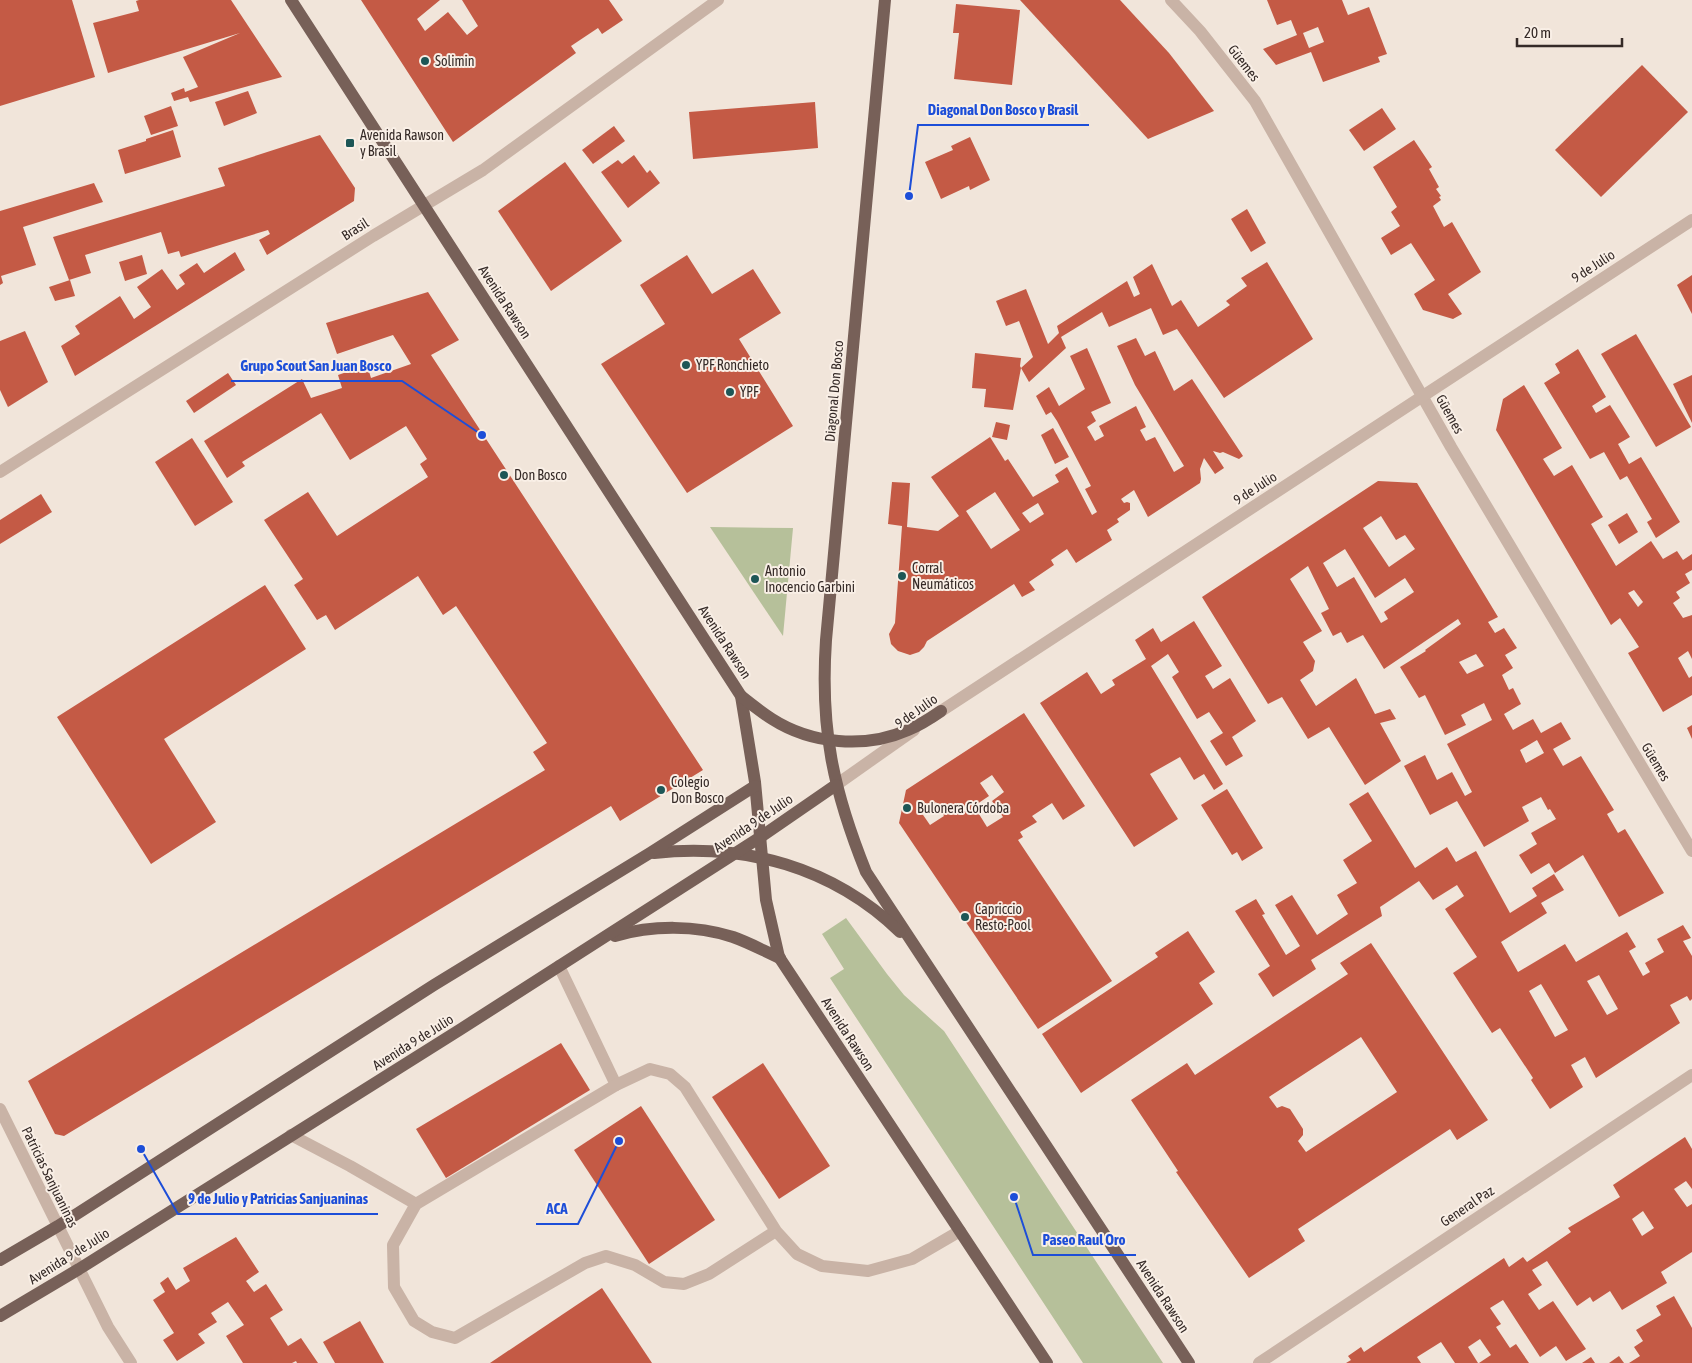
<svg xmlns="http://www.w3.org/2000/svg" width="1692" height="1363" viewBox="0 0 1692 1363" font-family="'Asap Condensed',sans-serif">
	<rect width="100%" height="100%" fill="#f1e5da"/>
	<g fill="#b6c09a">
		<path d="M710 527 793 528 783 636Z"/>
		<path d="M846 918 887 974 904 995 944 1031 1163 1363H1083L830 978 844 969 822 934Z"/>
	</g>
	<g fill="#c45a45" fill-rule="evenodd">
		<path d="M0 0H72L95 77 0 106Z"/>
		<path d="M139 0H231L282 77 190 102 188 97 174 101 171 93 184 88 185 92 198 87 183 57 240 33 108 73 93 23 139 11 136 1Z"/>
		<path d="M361 0H440L417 19 425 31 448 12 467 35 478 26 462 0H609L623 20 602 34 598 28 571 46 576 53 453 142Z"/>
		<path d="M1020 0H1120L1169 53 1214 111 1148 139Z"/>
		<path d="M1267 0H1342L1348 15 1369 7 1387 54 1378 57 1380 62 1323 82 1311 52 1276 65 1263 49 1297 35 1291 20 1277 25ZM1318 27 1324 42 1309 48 1303 33Z"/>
		<path d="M956 4 1020 10 1012 85 954 79 959 33H953Z"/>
		<path d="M1642 65 1688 112 1601 197 1555 150Z"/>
		<path d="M248 91 257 113 224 126 215 102Z"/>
		<path d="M815 102 818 148 693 159 689 112Z"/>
		<path d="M171 106 178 126 151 135 144 116Z"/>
		<path d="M1382 108 1396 129 1364 151 1349 130Z"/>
		<path d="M614 126 625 141 593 164 582 150Z"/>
		<path d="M173 130 181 157 125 174 118 150 146 141V139Z"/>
		<path d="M320 135 355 188 354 201 267 255 259 240 270 234 268 230 181 257 179 251 168 254 161 232 85 255 91 273 69 280 53 237 225 186 218 168Z"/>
		<path d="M970 137 990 180 970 190 969 186 941 199 925 162 953 150 951 146Z"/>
		<path d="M1414 140 1432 167 1429 169 1439 187 1436 189 1441 196 1439 197 1441 200 1433 206 1444 227 1452 222 1481 272 1448 294 1462 314 1453 319 1423 310 1414 294 1435 280 1411 243 1391 255 1381 238 1400 226 1391 212 1397 207 1373 167Z"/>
		<path d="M634 155 647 173 650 170 660 183 628 208 601 172 618 160 622 164Z"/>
		<path d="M565 162 622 241 551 291 498 211Z"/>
		<path d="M94 183 103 202 23 227 36 265 1 276 3 283 0 285V211Z"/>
		<path d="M1247 209 1266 243 1251 252 1231 219Z"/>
		<path d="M235 252 245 270 75 376 61 346 80 334 75 326 120 296 134 319 151 307 137 287 162 269 177 290 185 284 179 275 197 263 204 273Z"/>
		<path d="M142 255 147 274 125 281 119 262Z"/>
		<path d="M687 255 712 294 753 269 781 313 739 339 793 426 687 493 601 364 665 324 640 285Z"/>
		<path d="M1267 262 1313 339 1224 398 1177 329 1163 335 1151 308 1109 327 1102 312 1061 337 1066 348 1029 382 1021 368 1033 357 1019 321 1006 326 996 301 1026 289 1048 344 1059 333 1057 326 1127 281 1134 297 1140 294 1133 277 1152 264 1172 306 1181 300 1198 327 1230 305 1226 301 1247 286 1241 278Z"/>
		<path d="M1692 275V314L1677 285Z"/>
		<path d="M70 280 75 296 55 301 49 287Z"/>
		<path d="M428 292 459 340 431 355 703 770 620 821 611 806 64 1136 55 1134 28 1081 545 770 533 752 547 743 456 606 443 615 418 576 335 630 326 615 317 620 294 585 303 579 264 520 308 492 337 536 428 477 420 464 427 459 406 426 350 460 321 413 242 462 245 466 227 478 204 441 302 379 311 398 342 388 338 375 367 365 371 378 411 364 393 335 337 354 326 323Z"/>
		<path d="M25 331 48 382 8 407 0 390V341Z"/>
		<path d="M1636 334 1691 427 1656 447 1601 354Z"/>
		<path d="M1136 338 1145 356 1155 351 1174 391 1192 379 1243 456 1239 459 1223 452 1220 453 1213 451 1224 468 1215 474 1204 458 1200 469 1201 479 1200 483 1148 517 1134 490 1121 499 1124 503 1127 502 1130 503V510L1117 519 1119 522 1107 530 1112 540 1076 563 1067 549 1051 560 1054 565 1029 582 1035 590 1022 597 1014 584 927 641 924 647 919 652 910 655 898 651 891 644 889 634 895 623 902 526 888 524 892 482 910 483 907 527 938 531 959 516 931 477 990 437 1005 461 1008 459 1033 497 1059 482 1055 475 1067 467 1092 515 1097 512 1085 489 1091 486 1057 421 1051 412 1046 415 1036 396 1049 387 1059 406 1085 389 1070 356 1087 348 1111 403 1091 412 1096 421 1087 427 1095 441 1104 436 1099 426 1136 406 1146 427 1140 430 1146 441 1155 437 1174 472 1184 466 1135 385 1117 346ZM995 492 1020 530 991 549 966 511ZM1038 503 1044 514 1030 523 1022 513Z"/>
		<path d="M1578 349 1606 397 1592 406 1596 413 1610 405 1630 437 1618 444 1629 464 1641 457 1680 522 1656 538 1647 522 1652 519 1627 476 1620 480 1604 452 1590 459 1544 383 1560 373 1555 364Z"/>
		<path d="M975 353 1021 358 1020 366 1021 368 1013 410 984 407 986 389 972 388Z"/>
		<path d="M228 373 236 385 194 413 186 401Z"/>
		<path d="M1692 375V423L1673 384Z"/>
		<path d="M1524 385 1562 448 1543 459 1554 476 1572 465 1603 517 1591 524 1616 566 1651 541 1663 559 1677 551 1683 560 1692 554V570L1685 574 1690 583 1676 592 1680 598 1673 603 1683 618 1692 615V659L1688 651 1678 658 1689 678 1692 676V695L1663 712 1628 653 1639 647 1620 618 1611 625 1496 430 1503 399ZM1634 590 1643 602 1638 607 1628 593Z"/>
		<path d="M996 422 1010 425 1007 440 992 437Z"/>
		<path d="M1053 428 1069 457 1055 464 1041 435Z"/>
		<path d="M192 438 233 502 195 526 155 462Z"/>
		<path d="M1378 481 1417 483 1498 617 1488 622 1495 633 1504 628 1517 648 1505 655 1513 668 1502 675 1509 690 1513 688 1521 704 1504 714 1513 730 1533 719 1541 733 1561 722 1571 739 1553 749 1563 766 1581 756 1614 810 1607 814 1618 833 1625 829 1664 893 1619 917 1583 855 1555 873 1549 863 1531 874 1519 855 1537 844 1531 833 1556 819 1550 809 1548 810 1541 797 1522 807 1529 821 1484 847 1457 801 1430 815 1404 766 1425 755 1437 780 1452 772 1465 796 1472 792 1447 744 1492 720 1484 703 1461 715 1466 725 1445 735 1425 695 1419 698 1400 667 1426 651 1425 650 1461 624 1458 619 1384 669 1363 635 1347 643 1341 632 1333 636 1321 613 1329 609 1308 566 1290 579 1322 631 1303 642 1315 661 1313 671 1300 680 1316 706 1356 678 1375 714 1390 709 1396 719 1380 723 1401 761 1365 785 1329 727 1308 739 1282 697 1268 704 1202 597ZM1381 516 1396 540 1405 535 1415 549 1389 567 1363 528ZM1345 549 1375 598 1405 578 1414 592 1384 612 1388 619 1381 623 1354 577 1337 587 1323 563ZM1476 654 1484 666 1467 674 1459 662ZM1537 740 1544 753 1526 763 1520 750Z"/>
		<path d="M41 494 52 512 0 544V520Z"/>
		<path d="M1627 513 1638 532 1619 544 1608 525Z"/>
		<path d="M265 585 306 649 164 739 216 822 151 864 57 717Z"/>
		<path d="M1194 621 1222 666 1205 676 1213 689 1230 678 1256 721 1232 737 1243 756 1226 766 1210 741 1223 733 1209 712 1197 719 1172 677 1179 672 1168 654 1151 666 1223 784 1214 790 1204 774 1194 780 1180 757 1150 774 1178 819 1134 847 1040 703 1087 672 1101 694 1115 685 1112 680 1146 659 1135 640 1153 628 1161 642Z"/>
		<path d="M1024 713 1085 806 1063 820 1052 803 1032 816 1037 822 1020 832 1023 837 1018 840 1112 981 1038 1029 899 823 906 790ZM992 775 1004 792 992 801 1003 817 987 827 974 806 989 796 980 783ZM936 802 944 816 930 825 921 812Z"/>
		<path d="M1692 725V739L1687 728Z"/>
		<path d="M1227 789 1263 848 1242 861 1237 852 1232 855 1201 805Z"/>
		<path d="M1368 792 1415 868 1447 847 1456 862 1476 851 1510 913 1537 896 1532 888 1554 874 1564 890 1541 903 1547 913 1501 942 1518 972 1565 944 1576 962 1627 932 1636 947 1629 951 1643 976 1650 972 1645 963 1664 952 1657 939 1683 925 1691 938 1683 941 1692 956V999L1690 1001 1687 996 1670 1005 1680 1023 1596 1078 1585 1057 1571 1065 1583 1087 1550 1109 1531 1080 1533 1078 1500 1028 1492 1033 1453 973 1477 957 1445 909 1464 896 1457 885 1433 900 1419 881 1380 907 1382 916 1311 960 1316 969 1273 997 1258 974 1270 966 1235 911 1256 899 1265 914 1262 915 1286 955 1300 946 1275 905 1292 895 1317 935 1348 914 1337 895 1357 883 1343 860 1372 841 1349 804ZM1599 975 1618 1009 1607 1015 1587 981ZM1541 984 1568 1030 1555 1037 1529 991Z"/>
		<path d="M1188 931 1215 972 1199 983 1213 1004 1081 1093 1042 1034 1158 957 1155 953Z"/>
		<path d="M1371 943 1488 1120 1457 1140 1450 1129 1298 1229 1305 1241 1249 1278 1176 1172 1178 1171 1131 1100 1187 1063 1195 1075 1348 974 1340 963ZM1361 1037 1397 1092 1306 1152 1298 1141 1303 1135V1129L1290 1109 1282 1106 1277 1108 1269 1097Z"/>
		<path d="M561 1043 590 1090 446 1178 416 1129Z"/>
		<path d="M763 1063 830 1166 779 1199 712 1097Z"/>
		<path d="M641 1106 715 1220 649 1264 574 1150Z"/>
		<path d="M1685 1137 1692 1149V1189L1686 1181 1674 1189 1687 1207 1692 1204V1252L1661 1272 1667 1283 1622 1310 1610 1291 1593 1302 1590 1297 1577 1306 1547 1261 1532 1270 1542 1285 1528 1294 1539 1310 1553 1301 1586 1349 1566 1361 1556 1346 1540 1357 1503 1300 1490 1308 1501 1324 1496 1327 1510 1348 1516 1344 1529 1363H1479L1491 1355 1480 1339 1468 1347 1478 1363H1455L1441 1342 1417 1357 1421 1363H1346L1351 1360 1348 1356 1361 1347 1364 1352 1504 1258 1509 1267 1523 1257 1527 1262 1571 1232 1568 1228 1620 1197 1613 1185ZM1643 1211 1654 1228 1642 1236 1632 1219Z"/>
		<path d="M236 1237 259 1272 246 1281 254 1292 266 1284 283 1310 270 1318 288 1346 301 1338 318 1363H297L296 1361 292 1363H243L226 1336 244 1325 228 1302 211 1313 217 1322 198 1334 205 1343 177 1361 163 1340 174 1333 153 1300 165 1292 160 1283 168 1277 176 1290 190 1281 183 1268Z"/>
		<path d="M602 1288 652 1363H490Z"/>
		<path d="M1674 1296 1692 1328V1363H1629L1640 1356 1634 1347 1643 1341 1636 1330 1661 1315 1656 1306Z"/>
		<path d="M360 1321 384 1363H335L323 1342Z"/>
		<path d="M1619 1356 1624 1363H1609Z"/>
		<path d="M1591 1357 1595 1363H1582Z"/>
	</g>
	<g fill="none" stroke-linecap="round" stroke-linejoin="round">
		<g stroke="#c9b3a6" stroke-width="12">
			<path d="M559 966 616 1085"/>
			<path d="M291 1135 350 1166 416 1204"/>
			<path d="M776 1231 709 1274 684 1284 664 1282 635 1265 606 1256 585 1263 455 1338 432 1332 414 1321 394 1287 393 1245 416 1204 616 1085 650 1069 670 1074 685 1087 776 1231 797 1254 822 1266 868 1271 912 1259 960 1231"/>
		</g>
		<g stroke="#c9b3a6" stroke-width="12">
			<path d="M1171 0 1200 31 1255 101 1451 447 1692 851"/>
			<path d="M0 472 373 236 483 170 718 0"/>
			<path d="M932 717 1692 220"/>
			<path d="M836 785 914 730"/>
			<path d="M0 1109 108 1327 131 1363"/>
			<path d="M1259 1363 1692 1075"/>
		</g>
		<g stroke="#776058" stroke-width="12">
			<path d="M291 0 741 696 755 782 766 900 779 957 1047 1363"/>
			<path d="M885 0 826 640C820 729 833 790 866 872L1189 1363"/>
			<path d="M741 696C751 704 761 712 772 719 811 744 865 749 908 730 920 725 931 718 941 711"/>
			<path d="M654 853C745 843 833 867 900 932"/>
			<path d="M615 936C652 925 696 925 733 937 750 943 764 951 780 958"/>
			<path d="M0 1260 58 1226 434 985 650 853 755 786"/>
			<path d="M0 1316 79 1269 461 1029 759 838 836 785"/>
		</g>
	</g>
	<g fill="#1d5656" stroke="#f9efe6" stroke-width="2">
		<circle cx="425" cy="61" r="5"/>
		<rect x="345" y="138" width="10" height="10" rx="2.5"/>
		<circle cx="686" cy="365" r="5"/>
		<circle cx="730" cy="392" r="5"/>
		<circle cx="504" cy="475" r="5"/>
		<circle cx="902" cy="576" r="5"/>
		<circle cx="755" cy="579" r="5"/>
		<circle cx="661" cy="790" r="5"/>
		<circle cx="907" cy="808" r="5"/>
		<circle cx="965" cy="917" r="5"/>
	</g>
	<g text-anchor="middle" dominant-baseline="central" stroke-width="4" stroke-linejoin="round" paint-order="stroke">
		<g font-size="14" fill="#352a27" stroke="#f9efe6" text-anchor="start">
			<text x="435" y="61">Solimin</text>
			<text x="360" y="135">Avenida Rawson<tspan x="360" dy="16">y Brasil</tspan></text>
			<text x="696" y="365">YPF Ronchieto</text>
			<text x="740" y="392">YPF</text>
			<text x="514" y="475">Don Bosco</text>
			<text x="912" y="568">Corral<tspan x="912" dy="16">Neumáticos</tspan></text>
			<text x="765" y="571">Antonio<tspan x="765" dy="16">Inocencio Garbini</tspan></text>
			<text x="671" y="782">Colegio<tspan x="671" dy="16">Don Bosco</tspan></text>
			<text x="917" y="808">Bulonera Córdoba</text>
			<text x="975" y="909">Capriccio<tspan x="975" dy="16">Resto-Pool</tspan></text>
		</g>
		<g font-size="14" fill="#352a27" stroke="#f9efe6">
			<text transform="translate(1244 63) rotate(52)">Güemes</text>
			<text transform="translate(355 229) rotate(-32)">Brasil</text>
			<text transform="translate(1593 266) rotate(-33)">9 de Julio</text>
			<text transform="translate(505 302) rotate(57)">Avenida Rawson</text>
			<text transform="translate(834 391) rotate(-85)">Diagonal Don Bosco</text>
			<text transform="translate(1450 414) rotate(61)">Güemes</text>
			<text transform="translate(1255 488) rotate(-33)">9 de Julio</text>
			<text transform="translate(725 642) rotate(57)">Avenida Rawson</text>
			<text transform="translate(916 711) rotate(-35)">9 de Julio</text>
			<text transform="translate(1656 762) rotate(59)">Güemes</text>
			<text transform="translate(753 823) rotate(-34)">Avenida 9 de Julio</text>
			<text transform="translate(848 1034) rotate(57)">Avenida Rawson</text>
			<text transform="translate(413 1042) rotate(-32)">Avenida 9 de Julio</text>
			<text transform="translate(50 1177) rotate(64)">Patricias Sanjuaninas</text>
			<text transform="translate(1467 1206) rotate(-34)">General Paz</text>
			<text transform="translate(69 1256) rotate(-32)">Avenida 9 de Julio</text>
			<text transform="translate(1163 1296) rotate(57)">Avenida Rawson</text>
		</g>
	</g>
	<path fill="none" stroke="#1d4ed8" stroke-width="2" d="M909 196L918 125H1089M482 435L402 381H231M141 1149L178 1214H378M619 1141L578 1224H536M1014 1197L1033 1255H1136"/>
	<g fill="#1d4ed8" stroke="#f9efe6" stroke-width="2">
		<circle cx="909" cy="196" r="5"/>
		<circle cx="482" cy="435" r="5"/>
		<circle cx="141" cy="1149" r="5"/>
		<circle cx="619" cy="1141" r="5"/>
		<circle cx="1014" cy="1197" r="5"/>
	</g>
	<g font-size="15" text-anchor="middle" font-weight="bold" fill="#1d4ed8" stroke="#f9efe6" stroke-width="4" stroke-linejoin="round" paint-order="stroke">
		<text x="1003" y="115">Diagonal Don Bosco y Brasil</text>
		<text x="316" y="371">Grupo Scout San Juan Bosco</text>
		<text x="278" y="1204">9 de Julio y Patricias Sanjuaninas</text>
		<text x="557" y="1214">ACA</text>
		<text x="1084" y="1245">Paseo Raul Oro</text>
	</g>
	<path d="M1517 38v8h105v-8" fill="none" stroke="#352a27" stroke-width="2.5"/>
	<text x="1524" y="38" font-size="15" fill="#352a27" stroke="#f9efe6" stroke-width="4" paint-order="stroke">20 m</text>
</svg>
